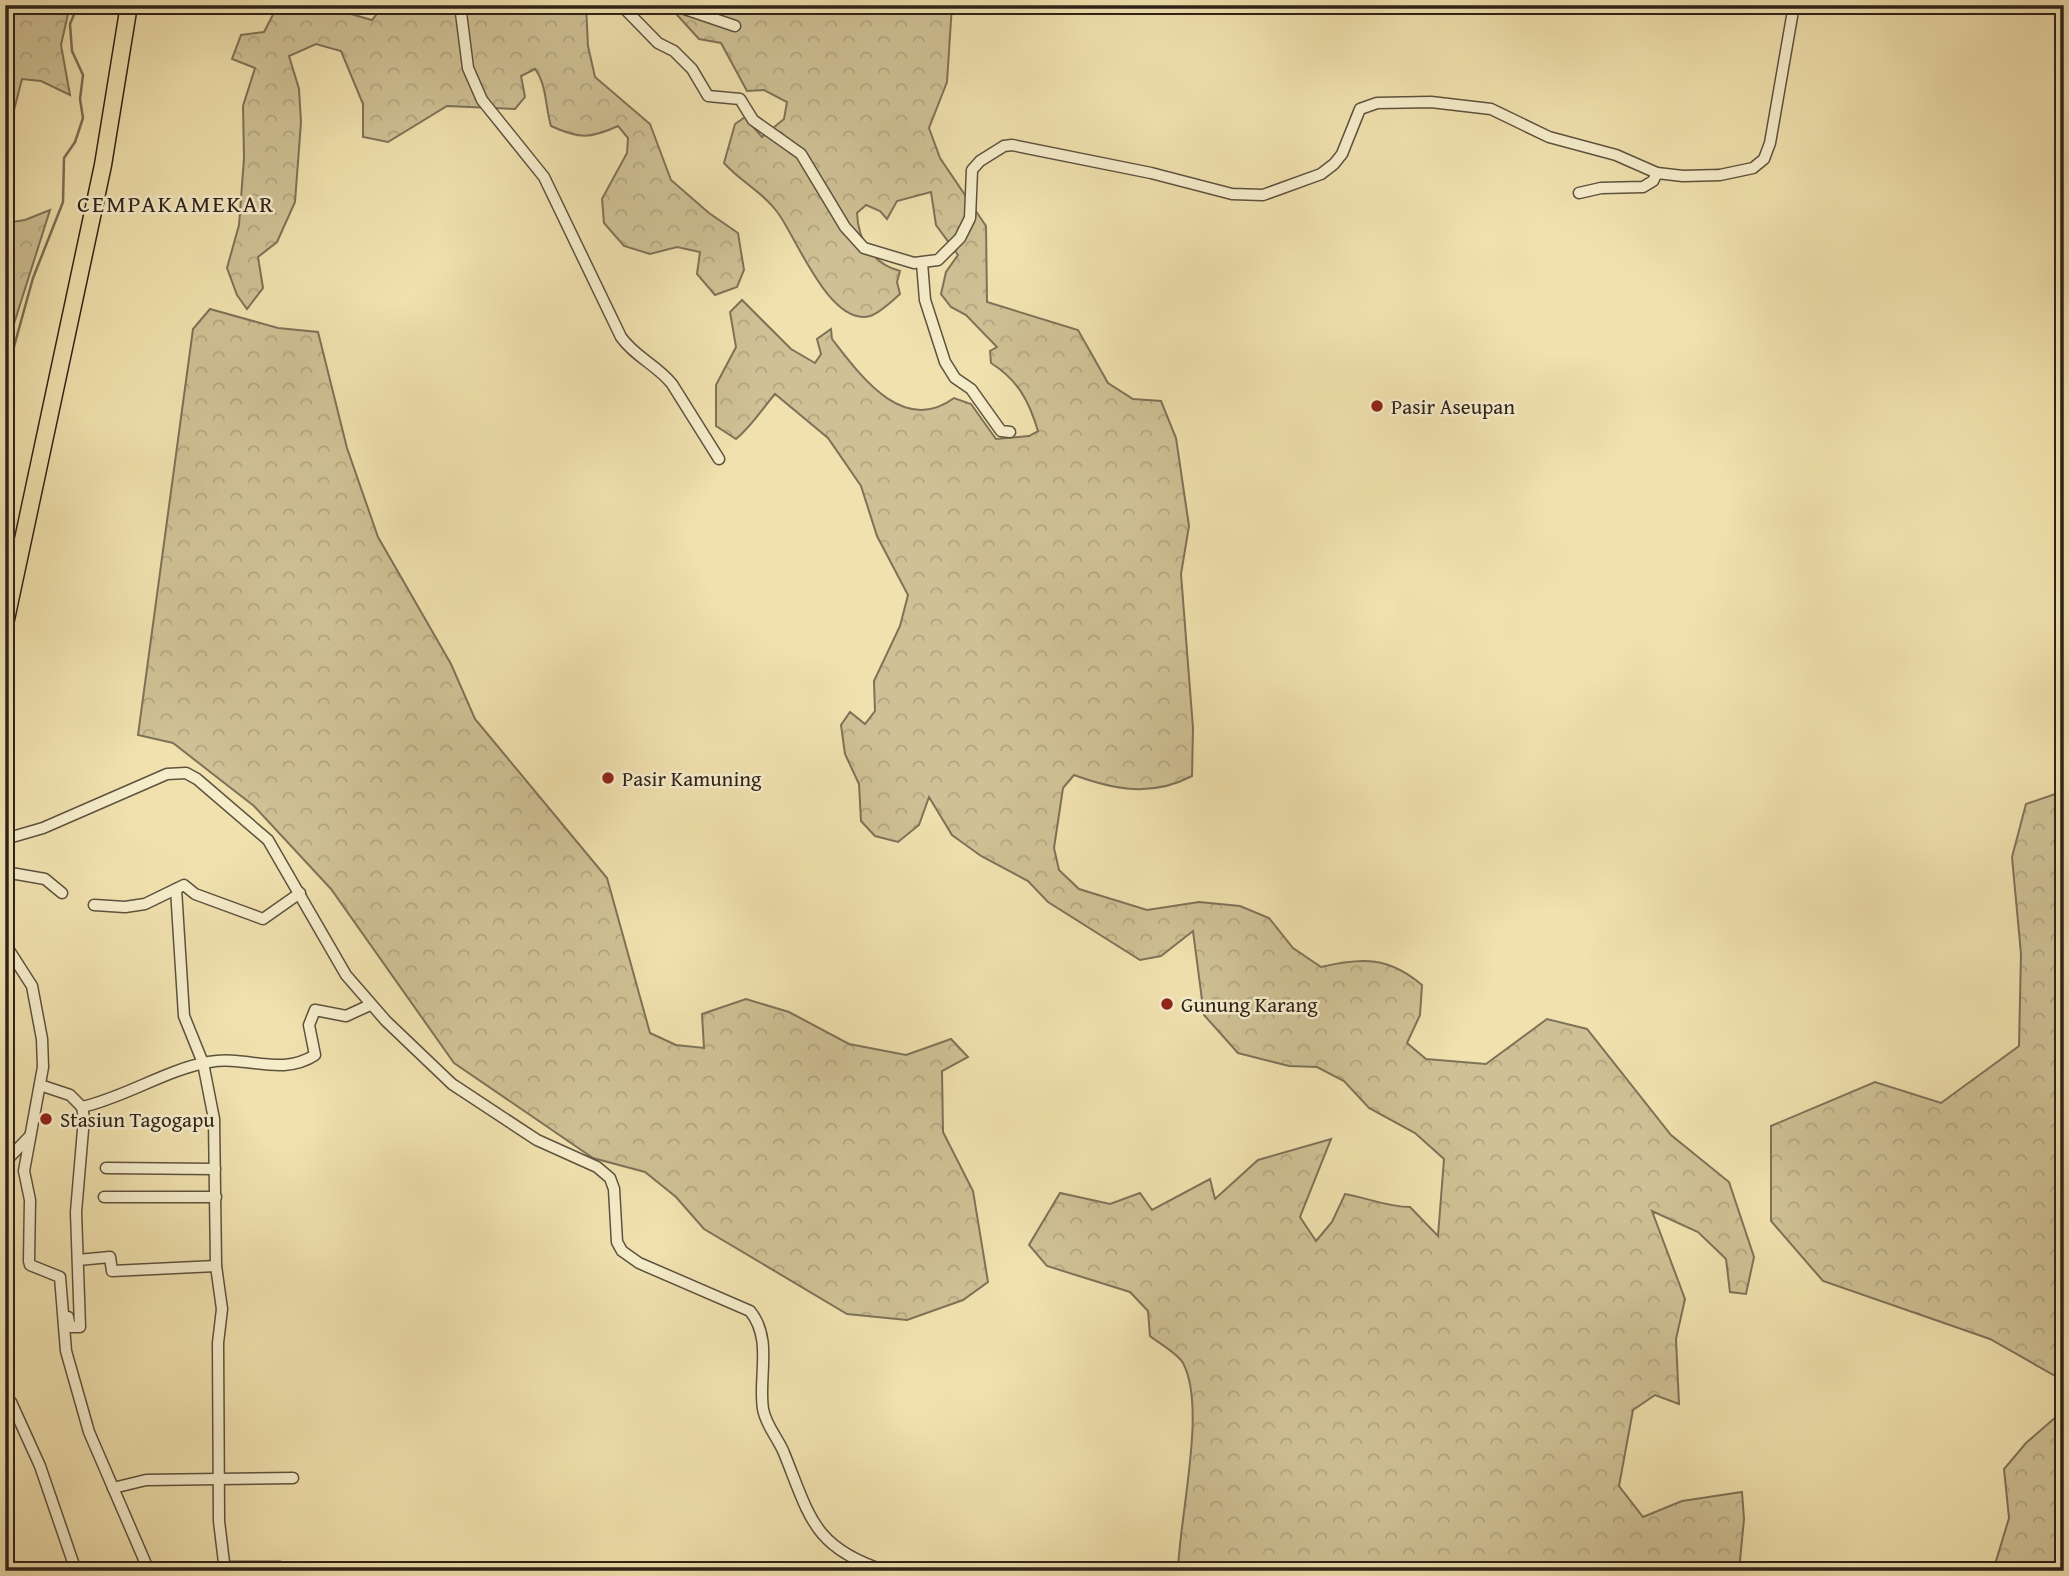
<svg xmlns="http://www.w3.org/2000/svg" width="2069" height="1576" viewBox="0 0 2069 1576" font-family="'Gentium Book Plus',serif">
	<defs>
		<pattern id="forest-crowns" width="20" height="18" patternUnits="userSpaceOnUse" patternTransform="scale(1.75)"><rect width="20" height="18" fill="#cfc195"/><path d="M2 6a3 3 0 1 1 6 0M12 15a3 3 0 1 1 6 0" fill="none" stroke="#b2a680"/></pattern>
	</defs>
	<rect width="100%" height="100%" fill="#f0e1ae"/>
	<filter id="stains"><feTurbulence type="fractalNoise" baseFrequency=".00286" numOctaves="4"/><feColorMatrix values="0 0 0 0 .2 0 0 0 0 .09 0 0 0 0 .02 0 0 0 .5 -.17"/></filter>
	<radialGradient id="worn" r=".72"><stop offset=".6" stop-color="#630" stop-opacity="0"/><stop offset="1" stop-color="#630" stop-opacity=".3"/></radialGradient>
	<g fill="url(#forest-crowns)" stroke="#7e7258" stroke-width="2">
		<path d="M5 5H70L61 45 70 95 41 81 22 79 5 145Z"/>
		<path d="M278 5H319L372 20 384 5H586L588 46 595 77 650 124 671 180 709 213 738 233 744 270 737 287 715 295 697 274 700 252 677 247 650 254 624 246 604 223 602 199 627 153 628 138 618 126C590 139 579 139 551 126 545 106 547 85 535 69L521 76 525 97 515 109 447 106 388 142 363 137V104L341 51 316 44 289 56 299 89 301 122 295 202 277 242 258 257 263 288 247 309 237 295 227 268 239 225 244 158 243 106 255 68 232 59 241 35 264 32Z"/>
		<path d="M668 5H952L947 82 929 128 940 158 986 226 987 302 1078 330 1108 383 1133 399 1161 401 1176 438 1189 526 1181 574 1193 728 1192 776C1152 797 1115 790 1074 775L1063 788 1054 848 1059 870 1079 889 1147 910 1199 902 1240 906 1269 918 1293 948 1321 967C1363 957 1389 957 1422 985L1420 1015 1407 1043 1426 1059 1486 1064 1547 1019 1587 1029 1671 1135 1729 1182 1754 1257 1746 1294 1730 1292 1726 1259 1698 1232 1652 1211 1685 1299 1676 1339 1679 1404 1655 1395 1633 1410 1619 1486 1643 1517 1682 1501 1742 1492 1744 1519 1739 1571H1178C1179 1518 1207 1408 1183 1363 1177 1353 1160 1344 1150 1336L1148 1311 1130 1292 1047 1266 1029 1245 1060 1193 1110 1204 1140 1193 1152 1210 1210 1179 1215 1199 1258 1160 1331 1139 1300 1217 1316 1241 1332 1222 1345 1194C1368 1198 1387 1207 1410 1207L1438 1236 1444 1159 1415 1133 1369 1108 1344 1081 1317 1067 1289 1066 1238 1053 1204 1015 1193 931 1161 956 1140 960 1048 902 1028 881 981 856 952 835 929 797 919 825 898 842 875 836 861 821 859 784 845 754 841 725 850 712 865 724 875 711 874 681 900 626 908 595 877 536 861 486 828 438 775 394C762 409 752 426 736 439L716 426V385L736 347 730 312 742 300 791 349 815 363 821 354 817 339 831 329 832 339C860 375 903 436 954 398L971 404 996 439 1029 436 1038 431C1029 401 1018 380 991 363L990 351 997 347 966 315 951 307 941 294 946 272 958 255 936 225 931 192 897 201 887 219 880 211 866 205 857 213C858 241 873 264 900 271L897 282 900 294C892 301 880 313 870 316 830 327 796 237 778 213 762 191 742 183 724 163L735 124 745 117 762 137 784 119 787 102 764 90 747 91 721 43 699 39Z"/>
		<path d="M50 210 5 352V223L25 220Z"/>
		<path d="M210 309 278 328 318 332 347 448 378 537 451 664 475 719 607 878 650 1033 676 1045 704 1048 702 1014 746 999 789 1012 849 1044 906 1055 951 1039 968 1057 942 1071 943 1132 973 1191 988 1282 963 1300 907 1320 847 1314 704 1229 676 1197 645 1172 593 1158 454 1063 331 889 254 806 173 743 138 735 193 329Z"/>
		<path d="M2064 791V1381L1990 1339 1823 1281 1771 1221V1126L1875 1082 1941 1103 2019 1046 2021 954 2012 857 2026 804Z"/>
		<path d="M2064 1410V1571H1993L2009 1518 2004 1469 2026 1443Z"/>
	</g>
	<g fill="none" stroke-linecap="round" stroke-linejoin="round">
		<path stroke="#7b6e55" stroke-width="2.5" d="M5 379 33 278 63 202 64 158 75 142 83 118 80 99 83 75 72 51 70 24 78 5"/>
		<g stroke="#5e523f" stroke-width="13">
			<g id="minor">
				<path d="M460 5 468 68 482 100 544 177 621 337C635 357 657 365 672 384L719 459"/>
				<path d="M621 5 658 43 674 51 692 69 708 96 740 99 753 120 801 154 845 227 864 248 914 263 938 260 960 238 970 218 972 170 980 161 1004 146 1012 145 1151 173 1232 194 1263 195 1321 174 1334 164 1342 154 1360 109 1377 103 1431 102 1491 109 1549 137 1616 155 1657 173 1683 176 1720 175 1753 168 1764 159 1770 143 1794 5"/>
				<path d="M645 5 682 8 735 26"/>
				<path d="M1579 193 1601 188 1643 187 1653 181 1657 173"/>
				<path d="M922 263 925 300 945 362 955 378 971 389 1001 431 1010 432"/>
				<path d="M5 839 43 828 167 774 186 773 197 779 268 840 346 975 386 1021 452 1084 537 1140 597 1167 610 1178 614 1189 617 1242 622 1251 639 1263 750 1311C773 1339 758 1377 763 1409 766 1426 778 1438 784 1453 810 1517 813 1548 886 1571"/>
				<path d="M5 872 45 879 62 893"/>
				<path d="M176 889 184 1016 203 1063 214 1119 216 1266 222 1309 218 1343 219 1521 225 1571"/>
				<path d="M94 905 125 907 145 904 184 885 195 894 263 919 300 893"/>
				<path d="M5 944 32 986 42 1039 43 1067 24 1171 30 1200 29 1261 30 1265 60 1277 66 1351 89 1432 149 1571"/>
				<path d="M40 1085 70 1095 82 1107C126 1097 165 1070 209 1062 246 1055 281 1077 315 1055L309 1025 315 1010 346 1016 370 1005"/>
				<path d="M5 1162 29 1137"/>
				<path d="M106 1168 215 1169"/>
				<path d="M104 1197H216"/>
				<path d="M78 1260 110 1257 112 1271 216 1266"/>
				<path d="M68 1317 70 1327H80L76 1212 84 1118 82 1107"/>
				<path d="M11 1402 40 1466 76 1571"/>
				<path d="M113 1488 146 1480 293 1478"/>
				<path d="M225 1567H280"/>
			</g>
		</g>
		<g stroke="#2e221a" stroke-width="19">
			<g id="trunk">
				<path d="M5 624 103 165 129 5"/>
				<path d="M5 1559 8 1571"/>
			</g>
		</g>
		<use href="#minor" stroke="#f5ecca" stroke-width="10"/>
		<use href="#trunk" stroke="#f0e1ae" stroke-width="16"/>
	</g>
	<g fill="#8f2418" stroke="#f5ecca" stroke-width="2.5">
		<circle cx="1377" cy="406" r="7"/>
		<circle cx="608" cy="778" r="7"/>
		<circle cx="1167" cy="1004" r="7"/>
		<circle cx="46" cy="1119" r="7"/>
	</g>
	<g text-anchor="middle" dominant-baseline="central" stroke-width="5" stroke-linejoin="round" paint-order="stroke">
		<g font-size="21" fill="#2e221a" stroke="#f5ecca" text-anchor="start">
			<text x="1391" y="406">Pasir Aseupan</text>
			<text x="622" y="778">Pasir Kamuning</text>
			<text x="1181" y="1004">Gunung Karang</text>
			<text x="60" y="1119">Stasiun Tagogapu</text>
		</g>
		<g font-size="24" letter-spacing="2" fill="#2e221a" stroke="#f5ecca">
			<text x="176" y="203">CEMPAKAMEKAR</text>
		</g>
	</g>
	<rect width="2069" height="1576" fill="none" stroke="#f0e1ae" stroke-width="28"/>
	<rect x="7" y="7" width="2055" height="1562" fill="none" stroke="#2e221a" stroke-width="3.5"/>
	<rect x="14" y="14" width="2041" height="1548" fill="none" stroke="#2e221a" stroke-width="2"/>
	<rect width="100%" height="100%" filter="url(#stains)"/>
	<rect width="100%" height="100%" fill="url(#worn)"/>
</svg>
